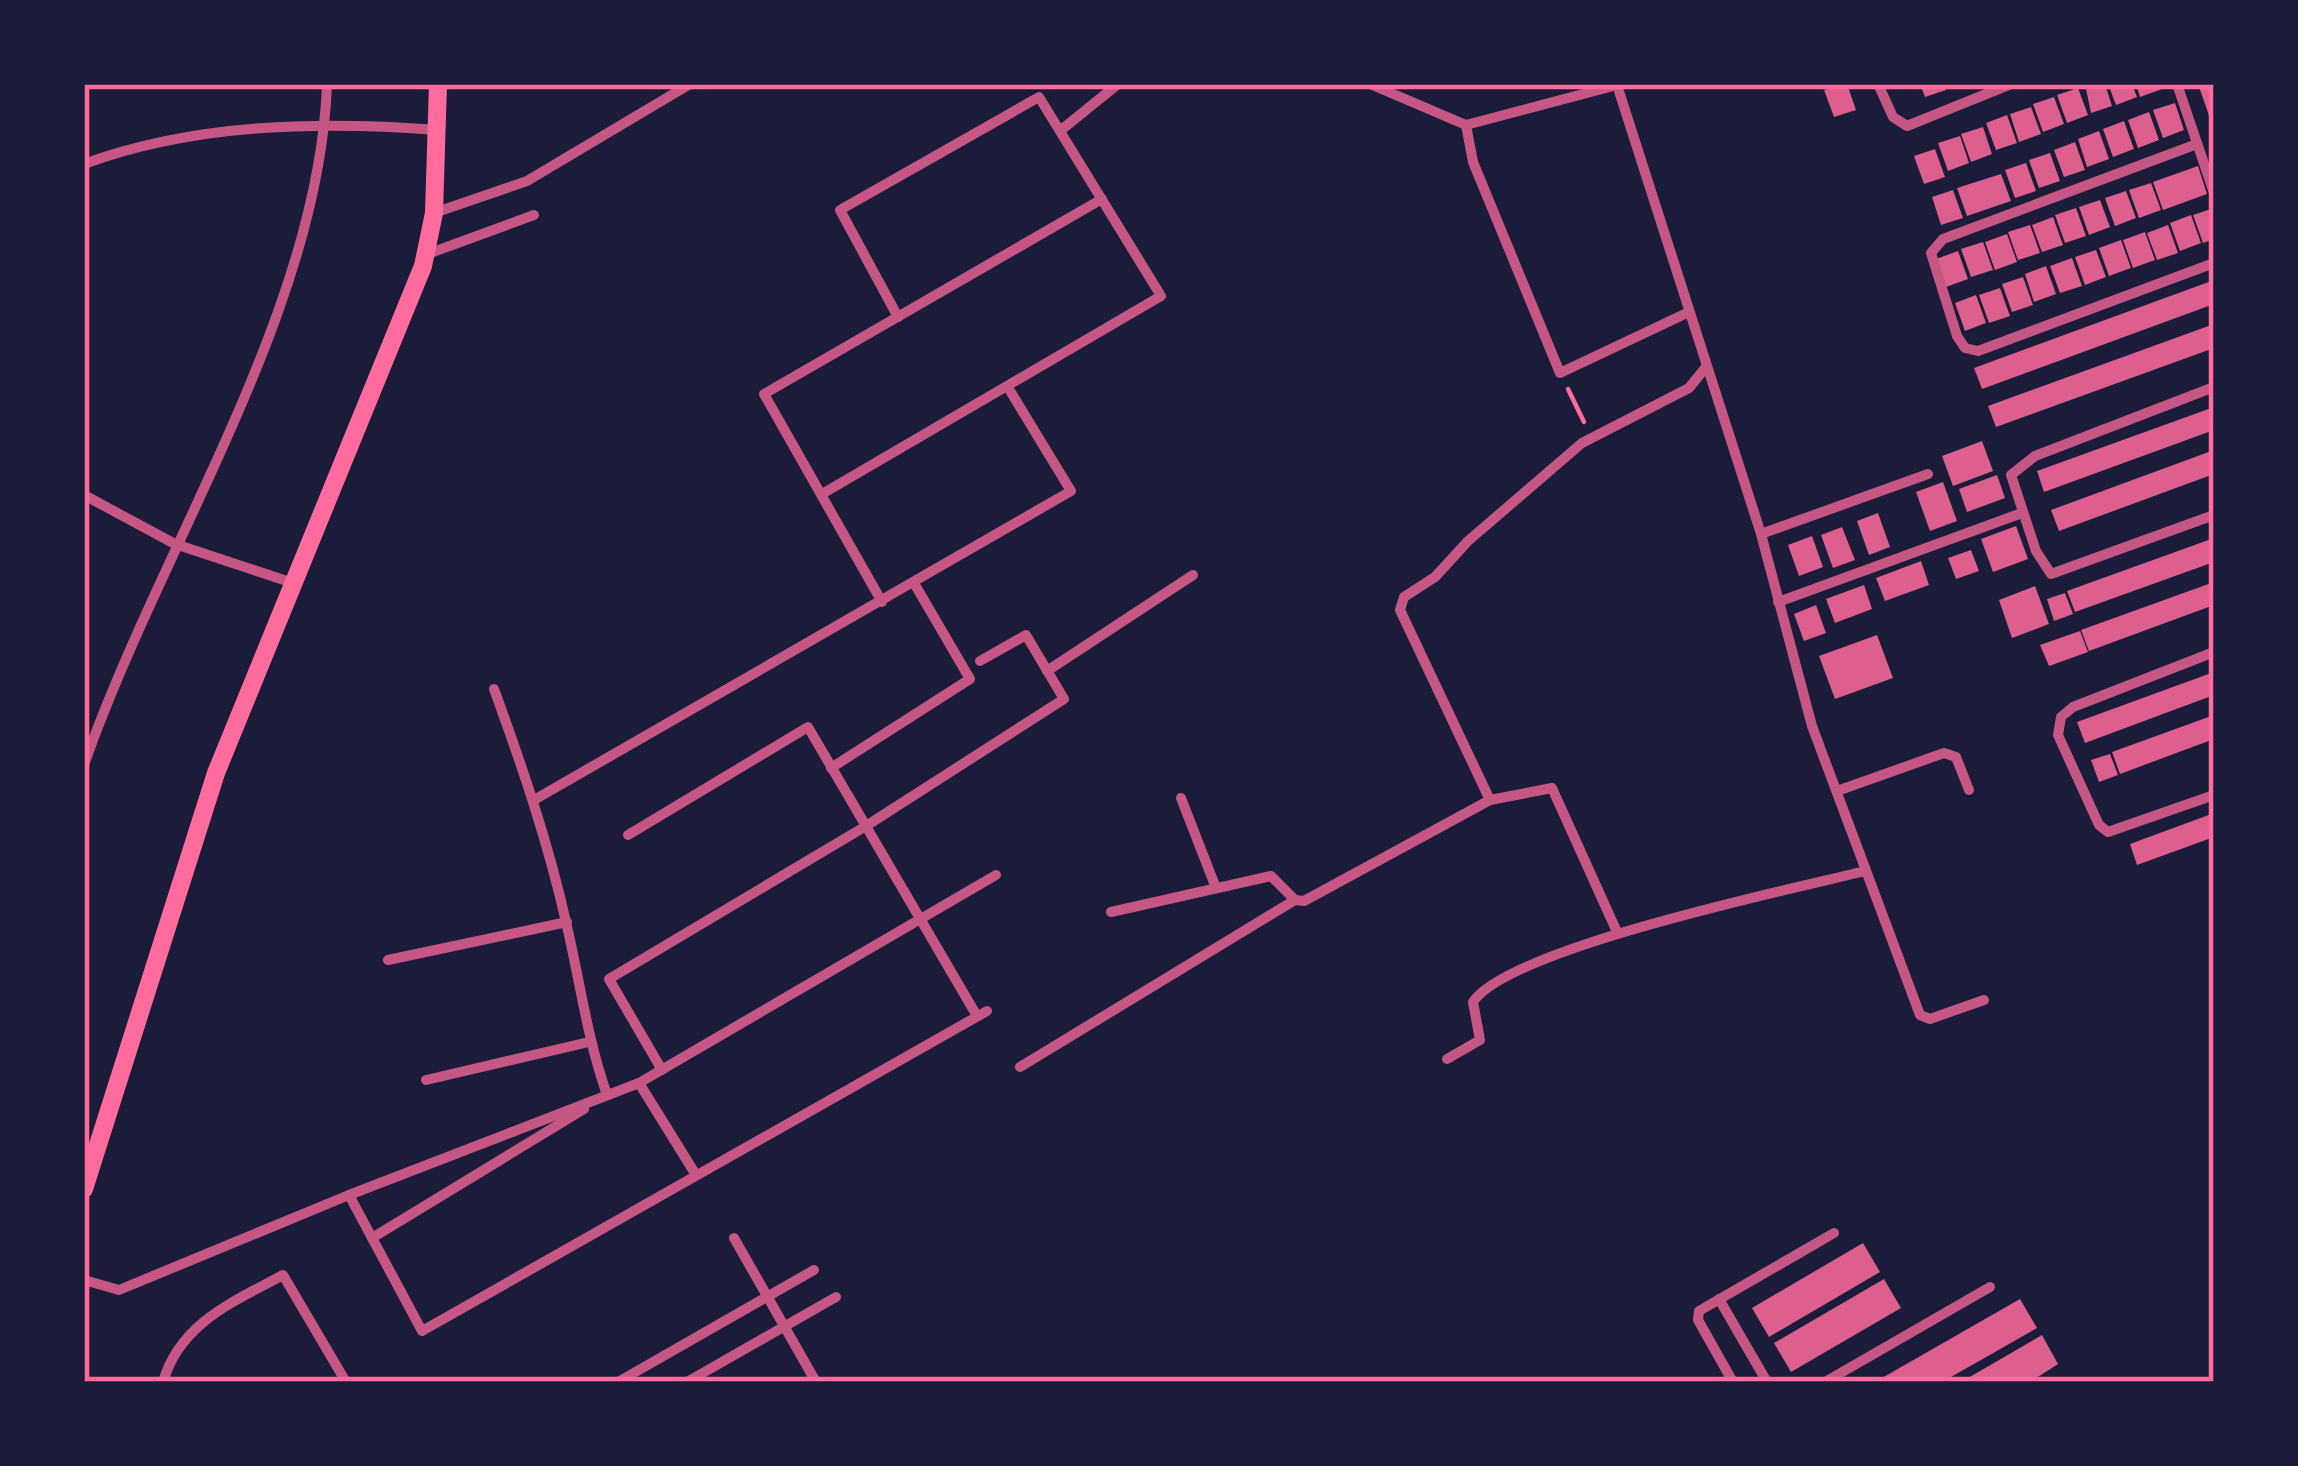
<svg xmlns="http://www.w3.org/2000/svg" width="2298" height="1466" viewBox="0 0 2298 1466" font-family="Jost,sans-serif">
	<rect width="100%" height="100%" fill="#1b1b3a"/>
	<g fill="#dd5f8e">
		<path d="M1847 84 1856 110 1834 117 1824 90Z"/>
		<path d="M1920 84H1944L1946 90 1925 97Z"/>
		<path d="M2085 84H2105L2112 106 2091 113Z"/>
		<path d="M2108 84H2132L2137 97 2116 105Z"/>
		<path d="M2136 84H2160L2162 89 2140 97Z"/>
		<path d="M2198 84H2214V126L2213 127Z"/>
		<path d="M2078 88 2088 115 2067 123 2057 95Z"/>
		<path d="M2054 97 2064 124 2043 132 2033 104Z"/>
		<path d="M2175 103 2184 130 2163 138 2153 110Z"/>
		<path d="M2031 107 2041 134 2019 142 2010 114Z"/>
		<path d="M2149 112 2159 140 2138 148 2128 120Z"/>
		<path d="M2007 115 2017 143 1996 150 1986 123Z"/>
		<path d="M2124 121 2134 149 2113 157 2103 129Z"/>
		<path d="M1983 127 1992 154 1971 162 1961 134Z"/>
		<path d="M2099 131 2109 159 2087 167 2078 139Z"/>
		<path d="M1960 136 1969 163 1948 171 1938 143Z"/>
		<path d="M2075 142 2085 170 2064 177 2054 150Z"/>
		<path d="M1935 149 1945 177 1924 184 1914 156Z"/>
		<path d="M2050 153 2060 181 2039 188 2029 160Z"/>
		<path d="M2026 163 2036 191 2015 198 2005 170Z"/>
		<path d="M2198 166 2207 194 2163 210 2153 182Z"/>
		<path d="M2001 174 2011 201 1967 216 1957 188Z"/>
		<path d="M2151 183 2161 210 2139 218 2129 190Z"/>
		<path d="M1953 190 1963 218 1941 225 1932 197Z"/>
		<path d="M2126 191 2136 218 2115 226 2105 198Z"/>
		<path d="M2100 200 2110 227 2089 235 2079 207Z"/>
		<path d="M2076 208 2086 236 2065 243 2055 215Z"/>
		<path d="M2214 208V239L2203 243 2193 215Z"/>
		<path d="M2191 215 2201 243 2180 251 2170 223Z"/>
		<path d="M2053 217 2063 245 2042 252 2032 225Z"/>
		<path d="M2030 225 2040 253 2018 260 2008 232Z"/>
		<path d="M2168 225 2178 253 2157 260 2147 233Z"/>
		<path d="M2145 232 2155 260 2133 268 2123 240Z"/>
		<path d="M2007 234 2017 262 1995 270 1985 242Z"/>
		<path d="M2121 240 2131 268 2109 276 2099 248Z"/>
		<path d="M1983 242 1993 270 1971 277 1961 249Z"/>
		<path d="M2096 250 2106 277 2085 285 2075 257Z"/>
		<path d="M1958 251 1968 279 1946 287 1936 259Z"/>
		<path d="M2072 258 2082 286 2060 293 2050 266Z"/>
		<path d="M2046 266 2056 294 2034 302 2025 274Z"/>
		<path d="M2023 277 2033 305 2012 312 2002 284Z"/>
		<path d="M2214 280V304L1982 389 1974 368Z"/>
		<path d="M2000 288 2010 316 1989 323 1979 295Z"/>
		<path d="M1976 295 1986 323 1965 331 1955 303Z"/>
		<path d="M2214 324V348L1996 427 1988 406Z"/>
		<path d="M2214 407V430L2044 492 2037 471Z"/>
		<path d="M1982 441 1993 471 1953 486 1942 456Z"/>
		<path d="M2214 450V474L2059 531 2051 510Z"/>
		<path d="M1997 475 2005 498 1967 512 1959 489Z"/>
		<path d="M1943 482 1957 521 1930 531 1916 492Z"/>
		<path d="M1878 513 1890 547 1869 555 1857 521Z"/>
		<path d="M2016 526 2028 559 1993 572 1981 539Z"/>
		<path d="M1842 527 1855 560 1833 568 1821 535Z"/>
		<path d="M1812 536 1823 567 1799 576 1788 545Z"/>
		<path d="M2214 538V562L2075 612 2067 591Z"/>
		<path d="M1971 550 1979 571 1956 579 1948 558Z"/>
		<path d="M1921 561 1929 585 1885 601 1876 578Z"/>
		<path d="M2214 582V605L2089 651 2081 630Z"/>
		<path d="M1864 585 1872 609 1835 623 1826 599Z"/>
		<path d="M2035 586 2049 624 2012 638 1999 600Z"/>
		<path d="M2065 593 2073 614 2054 621 2047 599Z"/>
		<path d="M1816 605 1826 633 1804 641 1794 614Z"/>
		<path d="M2080 631 2088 652 2049 666 2040 645Z"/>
		<path d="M1877 635 1893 678 1835 699 1819 656Z"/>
		<path d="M2214 672V695L2085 743 2077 722Z"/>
		<path d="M2214 715V739L2120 774 2112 752Z"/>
		<path d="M2110 754 2118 775 2099 782 2091 760Z"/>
		<path d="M2214 813V837L2137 865 2130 844Z"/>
		<path d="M1863 1243 1880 1272 1769 1337 1752 1308Z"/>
		<path d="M1884 1279 1901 1308 1791 1372 1774 1343Z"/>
		<path d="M2020 1299 2037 1328 1981 1360 1942 1382H1875Z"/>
		<path d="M2042 1335 2058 1364 2041 1375 2028 1382H1961Z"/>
	</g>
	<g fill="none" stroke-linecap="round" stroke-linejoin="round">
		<path stroke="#ff6b9d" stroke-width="4.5" d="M1568 389 1584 422"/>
		<g stroke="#c65784" stroke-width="10">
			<path d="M1370 84 1466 125"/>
			<path d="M1621 84 1466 125 1473 162 1560 373 1689 312"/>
			<path d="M1878 84 1893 117 1907 126 2011 84"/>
			<path d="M2177 84 2214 193"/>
			<path d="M1617 85 1761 534 1812 726 1920 1015 1930 1019 1984 1000"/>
			<path d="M1060 131 1118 84"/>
			<path d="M2197 144 1943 239 1931 253 1957 336 1965 348 1978 351 2214 263"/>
			<path d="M84 164C195 123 322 121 439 130"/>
			<path d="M434 213 527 181 690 84"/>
			<path d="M425 255 534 215"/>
			<path d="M2214 387 2035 456 2011 475 2036 551 2051 574 2214 515"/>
			<path d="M822 494 1161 296 1039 97 840 210 898 317"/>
			<path d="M84 495 175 544 293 583"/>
			<path d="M1761 534 1928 474"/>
			<path d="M882 602 764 394 1102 199"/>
			<path d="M1778 602 2022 513"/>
			<path d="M2214 652 2073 707 2061 717 2058 735 2099 825 2108 832 2214 795"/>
			<path d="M1047 671 1193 575"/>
			<path d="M494 689C522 766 548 842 566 922 580 981 587 1038 607 1095"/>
			<path d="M84 765C159 549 319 313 327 84"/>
			<path d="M831 768 970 679 914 583"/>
			<path d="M1837 791 1944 753 1956 757 1969 790"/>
			<path d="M1181 798 1216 888"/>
			<path d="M534 800 1071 491 1009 389"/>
			<path d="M1490 800 1400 610 1404 597 1435 577 1468 541 1582 443 1689 388 1706 367"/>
			<path d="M628 835 808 727 977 1016"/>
			<path d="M1111 912 1271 876 1295 900 1304 901 1490 800 1552 788 1617 932"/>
			<path d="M388 960 567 922"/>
			<path d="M1447 1059 1480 1040 1473 1002C1509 948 1792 889 1865 871"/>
			<path d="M1020 1067 1295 900"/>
			<path d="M662 1070 609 979 866 826 1064 699 1026 635 980 661"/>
			<path d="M426 1080 589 1042"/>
			<path d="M639 1083 696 1175"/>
			<path d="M349 1195 639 1083 996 875"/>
			<path d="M372 1238 584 1109"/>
			<path d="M734 1238 816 1382"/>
			<path d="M84 1280 119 1290 349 1195 422 1331 987 1011"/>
			<path d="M1719 1299 1767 1382"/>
			<path d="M163 1382C180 1323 233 1302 283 1275L346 1382"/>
			<path d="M618 1382 814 1270"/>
			<path d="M687 1382 836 1297"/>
			<path d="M1733 1382 1698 1320 1699 1311 1834 1233"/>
			<path d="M1825 1382 1990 1287"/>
		</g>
		<path stroke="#ff6b9d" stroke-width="18" d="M84 1189 216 773 423 266 434 213 438 84"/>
	</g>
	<rect width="2298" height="1466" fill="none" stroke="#1b1b3a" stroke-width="174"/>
	<rect x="87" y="87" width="2124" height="1292" fill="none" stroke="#ff6b9d" stroke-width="4.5"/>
</svg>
